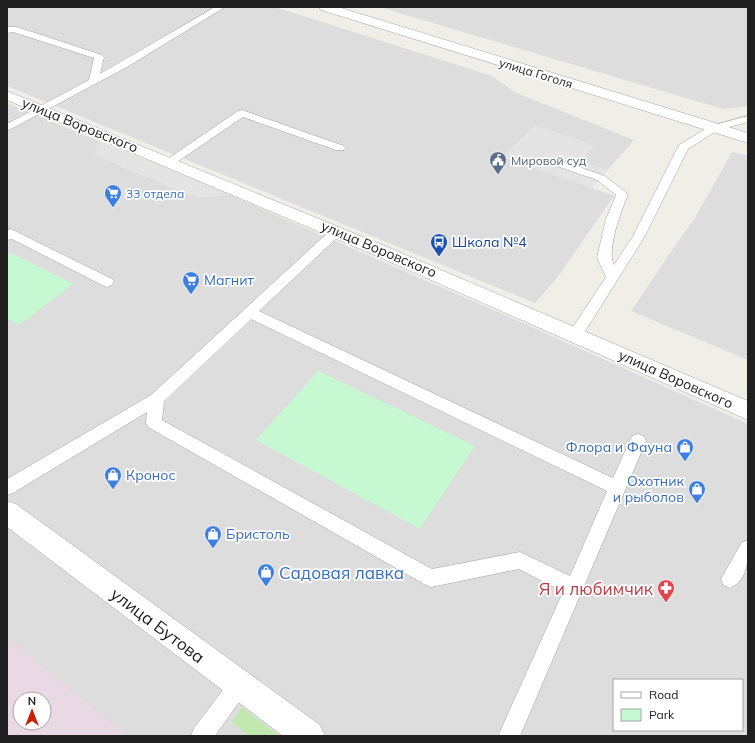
<svg xmlns="http://www.w3.org/2000/svg" width="755" height="743" viewBox="0 0 755 743" font-family="Mulish,sans-serif">
	<rect width="100%" height="100%" fill="#f0eee7"/>
	<g fill="#dedddd" fill-rule="evenodd">
		<path d="M7 7H275L492 76 514 92 634 140 592 188 614 196 557 278 535 303 7 86Z"/>
		<path d="M379 7H743L748 8V106L723 109Z"/>
		<path d="M7 103 230 195 523 323 748 424V736H7ZM614 680H742V730H614ZM20 699H44V723H20Z"/>
		<path d="M732 152 748 156V360L631 311 668 256 695 218Z"/>
	</g>
	<path fill="#e9d9e4" fill-rule="evenodd" d="M7 638 128 736H7ZM20 699H44V723H20Z"/>
	<path fill="#c3e8af" d="M242 707 279 736H249L232 722Z"/>
	<g fill="#c6f8d1">
		<path d="M11 253 73 284 19 325 7 319V255Z"/>
		<path d="M318 371 475 446 420 529 256 440Z"/>
	</g>
	<g fill="#e4e4e4">
		<path d="M535 125 595 145 580 161 607 170 592 188 502 157Z"/>
		<path d="M100 141 230 195 197 198 94 155Z"/>
	</g>
	<g fill="none" stroke-linecap="round" stroke-linejoin="round">
		<g stroke="#a4a4a4" stroke-width="1">
			<g id="service">
				<path d="M215 7H225L127 67 7 131V124L89 80 94 58 13 32 7 33V27H17L102 55 104 57 100 74Z"/>
				<path d="M242 110 344 146 346 148 344 150H336L243 117 174 164H166L164 162 166 160 238 111Z"/>
				<path d="M748 116V122L718 130 688 149 645 236 581 338 576 339 571 338 569 334 571 330 606 277 597 258 606 219 616 195 597 180 548 163 546 161 548 159H556L605 176 628 194C622 210 606 249 614 265L633 236 679 145 710 126Z"/>
				<path d="M337 227 341 228 343 231 341 234 259 311 613 478 632 436 638 434 644 436 646 441 520 736H498L563 592 519 569 431 587 424 584 148 427 146 423 147 412 13 493 7 495V479L151 395 333 228ZM251 319 607 491 570 576 520 552 432 569 162 420 164 401Z"/>
				<path d="M11 229 112 279 114 282 112 285 107 287 102 285 12 239 7 240V230Z"/>
				<path d="M748 540C748 557 749 580 730 588L723 585 721 579 742 542Z"/>
				<path d="M239 675 246 678 249 685 246 692 215 736H191L194 728 232 678Z"/>
			</g>
		</g>
		<g stroke="#a4a4a4" stroke-width="1">
			<g id="minor">
				<path d="M319 7H338L748 133V143L321 10Z"/>
				<path d="M7 501 16 504 320 725 325 736H283L7 527Z"/>
			</g>
		</g>
		<g stroke="#a4a4a4" stroke-width="1">
			<path id="tertiary" d="M7 91 385 246 748 401V420L372 254 7 100Z"/>
		</g>
		<use href="#service" fill="#fff" fill-rule="evenodd"/>
		<use href="#minor" fill="#fff" fill-rule="evenodd"/>
		<use href="#tertiary" fill="#fff" fill-rule="evenodd"/>
	</g>
	<defs>
		<g id="civic-pin" transform="scale(0.9)"><path d="M0 17L-7.5 6A9.5 9.5 0 1 1 7.5 6Z" fill="#5c6f8a" stroke="#fff"/><path d="M-.6-6.5H3V-4.5H.6V-3L4-1V1h2V6H-6V1h2V-1L-.6-3ZM-1.2 2.5V6h2.4V2.5Z" fill="#fff"/></g>
		<g id="supermarket-pin" transform="scale(0.9)"><path d="M0 17L-7.5 6A9.5 9.5 0 1 1 7.5 6Z" fill="#3f7fe0" stroke="#fff"/><path d="M-6-5.5h2.5l.6 2H6L4.5 2H-2.5L-4.4-4H-6ZM-1.5 3.2a1.3 1.3 0 1 0 .1 0ZM3 3.2a1.3 1.3 0 1 0 .1 0Z" fill="#fff"/></g>
		<g id="bus-pin" transform="scale(0.9)"><path d="M0 17L-7.5 6A9.5 9.5 0 1 1 7.5 6Z" fill="#1a4fb4" stroke="#fff"/><path d="M-5-6H5V4H4V6H2V4H-2V6H-4V4H-5ZM-3.5-4V0h7V-4ZM-3.5 1.2v1.5H-2V1.2ZM2 1.2v1.5H3.5V1.2Z" fill="#fff"/></g>
		<g id="shop-pin" transform="scale(0.9)"><path d="M0 17L-7.5 6A9.5 9.5 0 1 1 7.5 6Z" fill="#3f7fe0" stroke="#fff"/><path d="M-5-2.5h2.3a2.7 3.5 0 0 1 5.4 0H5L5.5 6h-11ZM-1.5-2.5h3a1.5 2.3 0 0 0-3 0Z" fill="#fff"/></g>
		<g id="pharmacy-pin" transform="scale(0.9)"><path d="M0 17L-7.5 6A9.5 9.5 0 1 1 7.5 6Z" fill="#e0444e" stroke="#fff"/><path d="M-2-6h4v4h4v4h-4v4h-4v-4h-4v-4h4Z" fill="#fff"/></g>
	</defs>
	<g fill-rule="evenodd">
		<use href="#civic-pin" x="498" y="160"/>
		<use href="#supermarket-pin" x="113" y="193"/>
		<use href="#bus-pin" x="439" y="242"/>
		<use href="#supermarket-pin" x="191" y="280"/>
		<use href="#shop-pin" x="685" y="447"/>
		<use href="#shop-pin" x="113" y="475"/>
		<use href="#shop-pin" x="697" y="489"/>
		<use href="#shop-pin" x="213" y="534"/>
		<use href="#shop-pin" x="266" y="572"/>
		<use href="#pharmacy-pin" x="666" y="588"/>
	</g>
	<g text-anchor="middle" dominant-baseline="central" stroke-width="3.5" stroke-linejoin="round" paint-order="stroke">
		<g font-size="12" fill="#202020" stroke="#fff">
			<text transform="translate(536 73) rotate(17)">улица Гоголя</text>
		</g>
		<g font-size="12" fill="#4e5e75" stroke="#fff" text-anchor="start">
			<text x="511" y="160">Мировой суд</text>
		</g>
		<g font-size="12" fill="#366cbe" stroke="#fff" text-anchor="start">
			<text x="126" y="193">33 отдела</text>
		</g>
		<g font-size="14" fill="#202020" stroke="#fff">
			<text transform="translate(80 125) rotate(22)">улица Воровского</text>
			<text transform="translate(379 249) rotate(23)">улица Воровского</text>
			<text transform="translate(676 379) rotate(24)">улица Воровского</text>
		</g>
		<g font-size="14" fill="#164399" stroke="#fff" text-anchor="start">
			<text x="452" y="242">Школа №4</text>
		</g>
		<g font-size="14" fill="#366cbe" stroke="#fff" text-anchor="start">
			<text x="204" y="280">Магнит</text>
			<text x="672" y="447" text-anchor="end">Флора и Фауна</text>
			<text x="126" y="475">Кронос</text>
			<text x="684" y="481" text-anchor="end">Охотник<tspan x="684" dy="16">и рыболов</tspan></text>
			<text x="226" y="534">Бристоль</text>
		</g>
		<g font-size="17" fill="#366cbe" stroke="#fff" text-anchor="start">
			<text x="279" y="572">Садовая лавка</text>
		</g>
		<g font-size="17" fill="#be3a42" stroke="#fff" text-anchor="end">
			<text x="653" y="588">Я и любимчик</text>
		</g>
		<g font-size="17" fill="#202020" stroke="#fff">
			<text transform="translate(158 625) rotate(37)">улица Бутова</text>
		</g>
	</g>
	<rect width="755" height="743" fill="none" stroke="#202020" stroke-width="16"/>
	<rect x="613" y="679" width="130" height="52" fill="#ffffff" stroke="#a6a6a6"/>
	<rect x="621" y="692" width="20" height="6" fill="#ffffff" stroke="#a6a6a6"/>
	<text x="649" y="699" font-size="12" fill="#202020">Road</text>
	<rect x="621" y="709" width="20" height="12" fill="#c6f8d1" stroke="#a6a6a6"/>
	<text x="649" y="719" font-size="12" fill="#202020">Park</text>
	<g transform="translate(32 711)"><circle r="19" fill="#ffffff" stroke="#a6a6a6"/>
	<path d="M0-3L7 15L0 10L-7 15Z" fill="#c82108"/>
	<text y="-6" font-size="11" font-weight="bold" text-anchor="middle" fill="#202020">N</text>
	</g>
</svg>
